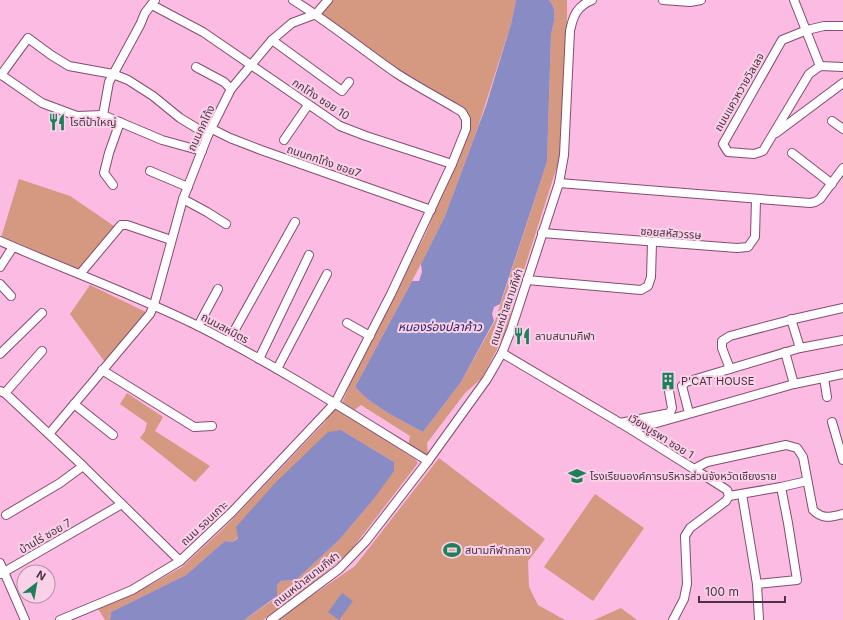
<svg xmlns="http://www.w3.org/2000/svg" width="843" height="620" viewBox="0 0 843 620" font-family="Inter,'Noto Sans Thai',sans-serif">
	<rect width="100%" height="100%" fill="#fcbbe3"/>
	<g fill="#d59880">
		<path d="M327 0H516L511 24 478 127 445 216 421 264 355 387C373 407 399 419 423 432L461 382 495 321 547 162 551 34C554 22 558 10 549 0H567V29L560 157 512 307 505 334 482 378 465 393 427 443 428 454 425 455 408 446 410 436 361 405 353 411 342 403 351 382 426 233 469 129 460 111 397 73 316 14Z"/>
		<path d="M19 179 70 196 117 228 80 274 0 241Z"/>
		<path d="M90 285 150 314 107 365 70 314Z"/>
		<path d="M127 393 163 417 155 431 210 466 195 482 140 438 145 431 147 423 120 404Z"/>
		<path d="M335 408 415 459 418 463 349 553 314 582 263 620H244L277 597V585L281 581 296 580 339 540 373 500 394 462 341 430 233 542 225 541 186 575 111 612 110 620H105L97 607 152 584 182 567 226 526 325 422 332 409Z"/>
		<path d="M439 458 545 539 528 561 529 587 538 605 565 620H276L355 566Z"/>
		<path d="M595 494 644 528 593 601 544 567Z"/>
		<path d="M621 608 637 620H594Z"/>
	</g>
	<g fill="#898cc4">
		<path d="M516 0H549C558 10 554 22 551 34L547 162 500 304 494 307 492 314 494 321 461 382 423 432C399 419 373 407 355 387L412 281H419L422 272 421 264 445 216 486 106 511 24Z"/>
		<path d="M341 430 394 462V471L373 500 339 540 296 580 281 581 277 585V596L244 620H110L111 612 186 575 225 541 233 542 238 538 236 527 275 483 328 432Z"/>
		<path d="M342 593 353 601 339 620 328 612Z"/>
	</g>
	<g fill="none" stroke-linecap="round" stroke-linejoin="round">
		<g stroke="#844c70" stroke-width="10">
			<g id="minor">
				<path d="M663 0 690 2 701 0"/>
				<path d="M794 0 820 66"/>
				<path d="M152 5 203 32 340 126 366 136 452 164"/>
				<path d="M843 26H824L807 30 782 40 723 144 728 152 754 154 763 151 809 74 820 66 843 67"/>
				<path d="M272 40 342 91 349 82"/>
				<path d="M196 67 224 82 231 89"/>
				<path d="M0 74 42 103 77 116 103 115 162 140 202 151"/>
				<path d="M1 75 28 38 51 55 69 66 113 74 128 80 153 96 180 118 208 135"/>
				<path d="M103 115 109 82 140 25 145 13 155 0"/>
				<path d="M832 121 843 129"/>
				<path d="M212 129 230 138 261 150 431 210"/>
				<path d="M776 133 843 83"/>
				<path d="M284 140 308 105"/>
				<path d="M792 153 832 184"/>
				<path d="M150 171 188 187"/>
				<path d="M559 183 810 203 815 202 820 199 843 168"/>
				<path d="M113 185 104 173 109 153 120 122"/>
				<path d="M183 199 207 212 226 224"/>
				<path d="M542 233 737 248 748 247 755 237 756 199"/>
				<path d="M0 241C66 270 133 294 198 326 277 366 352 414 428 461"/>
				<path d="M0 267 13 247"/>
				<path d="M80 274 121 225H127L171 240"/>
				<path d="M527 280 641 290 648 286 651 277 652 243"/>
				<path d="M0 284 11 296"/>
				<path d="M791 319 800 348"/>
				<path d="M347 323 370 336"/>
				<path d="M198 326 218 289"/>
				<path d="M228 342 295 222"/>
				<path d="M785 352 794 384"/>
				<path d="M502 353 632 430 694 469 707 462 786 445 797 448 803 457 813 510C823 520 831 517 843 514"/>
				<path d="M0 354 42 313"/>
				<path d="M259 359 309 255"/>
				<path d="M277 369 327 274"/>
				<path d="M730 369 722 348V341L730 336 794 319 843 308"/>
				<path d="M102 370 194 427 212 426"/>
				<path d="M824 378 827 397"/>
				<path d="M0 391 5 393 83 466 180 561"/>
				<path d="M5 393 42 351"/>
				<path d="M74 404 113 435"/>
				<path d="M689 413 682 386 686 382 800 348 843 340"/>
				<path d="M832 422 843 460"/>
				<path d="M620 423 670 413 672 408 667 380"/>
				<path d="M632 430 794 384 843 374"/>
				<path d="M49 434 150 314 154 305 183 199 208 135 231 89 272 40 292 23 316 14 328 0"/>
				<path d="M742 494 757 584 759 620"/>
				<path d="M729 496 781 487 807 481"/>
				<path d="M6 515 60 483 83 466"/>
				<path d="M0 563 4 572 1 574"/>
				<path d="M757 584 797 580 788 523 781 487"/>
				<path d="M25 620 4 572 122 504"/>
				<path d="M60 620 132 590 180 561 232 512 335 403 391 294 452 164 466 129V119L462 112 457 109C437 97 416 86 396 73 361 49 329 22 293 0"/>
				<path d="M271 620 339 569 366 541 428 461 487 379 502 353 511 330 559 183 564 155 570 31C573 16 577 6 592 0"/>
				<path d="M673 620 684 599 687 584 685 536 690 528 726 501 729 496 727 490 694 469"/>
			</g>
		</g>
		<use href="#minor" stroke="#fff" stroke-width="8"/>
	</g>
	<defs>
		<g id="restaurant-bare" transform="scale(1.38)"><path d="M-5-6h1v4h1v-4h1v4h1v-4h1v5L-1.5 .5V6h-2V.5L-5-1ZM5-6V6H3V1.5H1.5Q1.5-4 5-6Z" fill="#1c8059" stroke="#f9d2e9" stroke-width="2.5" paint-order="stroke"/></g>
		<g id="building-bare" transform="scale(1.38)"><path d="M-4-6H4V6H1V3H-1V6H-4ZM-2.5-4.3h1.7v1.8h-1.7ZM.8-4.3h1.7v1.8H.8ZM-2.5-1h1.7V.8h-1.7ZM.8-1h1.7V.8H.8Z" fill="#1c8059" stroke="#f9d2e9" stroke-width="2.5" paint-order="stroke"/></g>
		<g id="school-bare" transform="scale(1.38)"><path d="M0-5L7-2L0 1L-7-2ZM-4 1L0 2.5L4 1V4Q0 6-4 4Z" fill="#1c8059" stroke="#f9d2e9" stroke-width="2.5" paint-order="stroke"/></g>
		<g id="stadium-bare" transform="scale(1.38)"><path d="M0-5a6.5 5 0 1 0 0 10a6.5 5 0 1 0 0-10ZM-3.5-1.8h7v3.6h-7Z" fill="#1c8059" stroke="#f9d2e9" stroke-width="2.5" paint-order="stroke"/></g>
	</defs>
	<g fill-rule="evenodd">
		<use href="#restaurant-bare" x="57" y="122"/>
		<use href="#restaurant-bare" x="522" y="336"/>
		<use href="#building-bare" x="668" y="381"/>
		<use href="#school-bare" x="577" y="476"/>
		<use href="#stadium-bare" x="452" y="550"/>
	</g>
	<g text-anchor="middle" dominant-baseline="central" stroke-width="4" stroke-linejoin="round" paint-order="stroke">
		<g font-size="11" fill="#4c3343" stroke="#f9d2e9">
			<text transform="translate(739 92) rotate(-60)">ถนนแควหวายวิลเลจ</text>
			<text transform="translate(321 99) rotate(33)">กกโท้ง ซอย 10</text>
			<text transform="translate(201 128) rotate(-65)">ถนนกกโท้ง</text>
			<text transform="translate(324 161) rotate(19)">ถนนกกโท้ง ซอย7</text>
			<text transform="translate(671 233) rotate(4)">ซอยสหัสวรรษ</text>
			<text transform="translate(506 307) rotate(-71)">ถนนหน้าสนามกีฬา</text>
			<text transform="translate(225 328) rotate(28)">ถนนสหมิตร</text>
			<text transform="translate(661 436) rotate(32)">เวียงบูรพา ซอย 1</text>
			<text transform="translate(204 523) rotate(-43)">ถนน รอบเกาะ</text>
			<text transform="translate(45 536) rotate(-30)">บ้านไร่ ซอย 7</text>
			<text transform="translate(306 579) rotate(-38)">ถนนหน้าสนามกีฬา</text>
		</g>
		<g font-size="11" fill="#4c3343" stroke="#f9d2e9" text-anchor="start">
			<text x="70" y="122">โรตีป้าใหญ่</text>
			<text x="535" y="336">ลาบสนามกีฬา</text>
			<text x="681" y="381">P'CAT HOUSE</text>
			<text x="590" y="476">โรงเรียนองค์การบริหารส่วนจังหวัดเชียงราย</text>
			<text x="465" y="550">สนามกีฬากลาง</text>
		</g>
		<g font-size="12" font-style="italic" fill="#292265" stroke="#f9d2e9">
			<text x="440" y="326">หนองร่องปลาค้าว</text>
		</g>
	</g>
	<g transform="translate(36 584) rotate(31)"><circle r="19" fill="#f9d2e9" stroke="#b492a7"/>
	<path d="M0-3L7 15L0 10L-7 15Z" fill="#1c8059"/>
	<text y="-6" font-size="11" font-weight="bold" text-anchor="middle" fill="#4c3343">N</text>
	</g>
	<path d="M699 596v6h86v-6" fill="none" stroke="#4c3343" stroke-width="2"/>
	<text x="705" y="596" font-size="12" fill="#4c3343" stroke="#f9d2e9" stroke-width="3" paint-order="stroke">100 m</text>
</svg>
